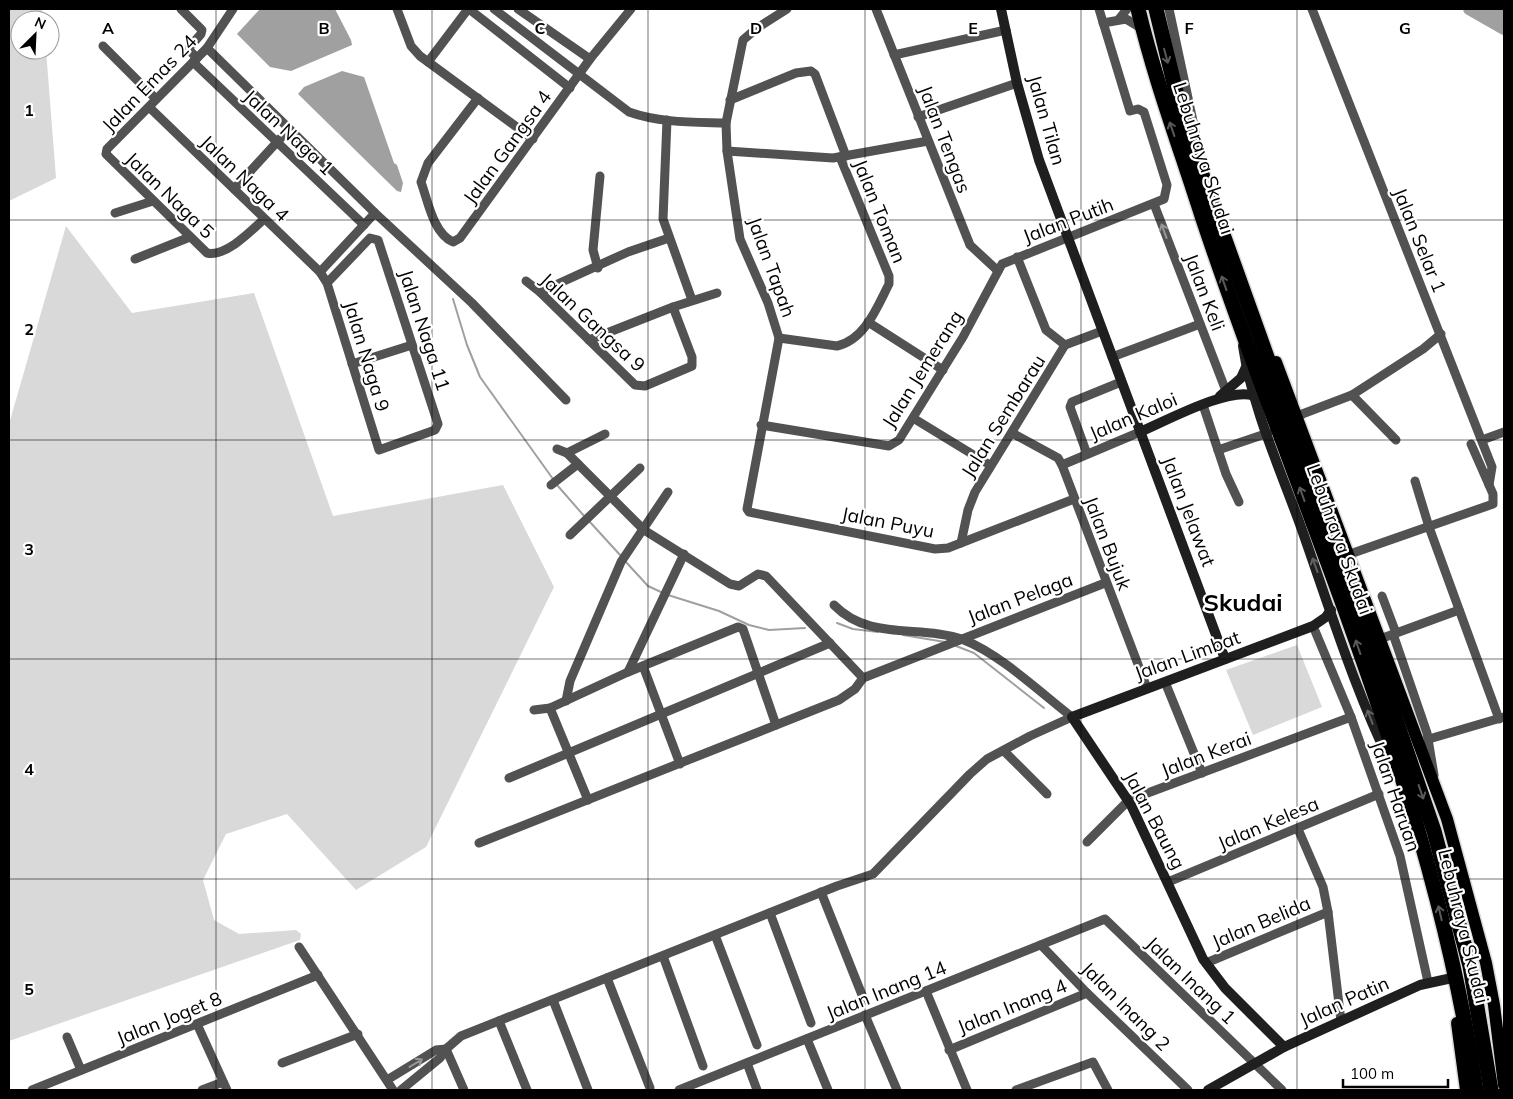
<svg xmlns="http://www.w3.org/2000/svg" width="1513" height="1099" viewBox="0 0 1513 1099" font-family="Mulish,sans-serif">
	<rect width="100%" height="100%" fill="#fff"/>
	<g fill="#d9d9d9">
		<path d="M9 9H42L43 20H20V50H46L56 178 9 201Z"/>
		<path d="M66 226 132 313 254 293 333 516 503 485 554 587 426 847 356 890 287 814 226 834 203 880 214 920 239 934 296 930 301 934 300 940 9 1041V424Z"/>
		<path d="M1297 645 1322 707 1253 735 1226 670Z"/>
	</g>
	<g fill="#a0a0a0">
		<path d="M260 9H335L351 40 352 45 291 71 270 67 237 34Z"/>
		<path d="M1469 9H1504V29Z"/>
		<path d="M342 71 364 77 394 163 397 165 403 183 401 192 397 191 298 94 304 87Z"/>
	</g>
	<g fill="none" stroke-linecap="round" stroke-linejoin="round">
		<g stroke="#a0a0a0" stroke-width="2">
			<path d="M453 299 467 345 480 377 553 479"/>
			<path d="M557 485 585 517"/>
			<path d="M589 521 621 556"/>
			<path d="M625 561 648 586 663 593"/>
			<path d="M668 595 719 611 749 625 769 630 805 628"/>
			<path d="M837 623 853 629 878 632"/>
			<path d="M903 635 945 642"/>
			<path d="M956 646 974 653 1044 708"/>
		</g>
		<path stroke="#a0a0a0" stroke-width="12" d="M1469 9 1504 29"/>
		<g stroke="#dbdbdb" stroke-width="15">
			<g id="primary">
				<path d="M1276 362 1447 819 1486 963 1494 1005 1504 1085"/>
				<path d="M1457 1023 1466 1090"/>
			</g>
		</g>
		<g stroke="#dbdbdb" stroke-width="18">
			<g id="highway">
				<path d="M1138 9C1155 80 1180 147 1202 216 1298 505 1432 786 1476 1090"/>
				<path d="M1156 9 1178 100 1206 187 1370 644 1434 831 1470 966 1491 1090"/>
			</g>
		</g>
		<g stroke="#525252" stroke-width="9">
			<path d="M181 9 202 30 201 34 188 49 197 58"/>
			<path d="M233 9 207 48 107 149 106 154 207 253C226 257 251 231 264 219"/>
			<path d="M397 9 411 46 420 56 533 139"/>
			<path d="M469 9 570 88"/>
			<path d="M494 9 629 112C660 123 694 122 726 123"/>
			<path d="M518 9 590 59"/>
			<path d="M787 9 757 28 743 40 726 123 727 151 740 239 768 303 779 338 747 509 749 512 935 549 948 548 1074 499"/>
			<path d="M876 9 970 245 998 271"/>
			<path d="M1169 9 1197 140"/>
			<path d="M1312 9 1492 467 1489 485"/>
			<path d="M1119 19 1127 9"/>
			<path d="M1103 23 1126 19 1143 29"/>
			<path d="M103 46 156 99"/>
			<path d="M207 48 375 213 472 303 566 400"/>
			<path d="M894 55 1006 30"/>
			<path d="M193 62 364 225"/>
			<path d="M428 62 468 9"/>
			<path d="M478 98 428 163 421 182C428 201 433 233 453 242L460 238 590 59 631 9"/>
			<path d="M730 100 796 73 811 71 815 74 846 156"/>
			<path d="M149 107 320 272 327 283 379 450 435 430 438 424 378 240 370 238 327 283"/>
			<path d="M918 117 1017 83"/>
			<path d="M667 120 663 219 692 300"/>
			<path d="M727 151 833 158 928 141"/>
			<path d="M234 189 289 129"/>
			<path d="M1154 204 1226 391"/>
			<path d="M115 213 153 201"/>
			<path d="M1017 257 1046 330 1065 345"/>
			<path d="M135 259 190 237"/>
			<path d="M598 268 593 250 600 176"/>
			<path d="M320 272 375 213"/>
			<path d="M526 281 540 292 635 385 645 386 692 366V357L673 307"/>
			<path d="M540 292 628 252 669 238"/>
			<path d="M868 322 943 370"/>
			<path d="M779 338 837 346C865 340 877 307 889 284V276L840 157"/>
			<path d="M589 340 673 307 717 293"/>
			<path d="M1112 357 1200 324"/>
			<path d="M352 364 412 345"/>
			<path d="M1352 395 1396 440"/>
			<path d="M1203 405 1226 474 1239 502"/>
			<path d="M1297 416 1352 395 1423 349 1441 334"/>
			<path d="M913 418 990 465"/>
			<path d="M761 425 889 446 899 440 963 337 1002 264 1164 199 1167 185 1144 112 1138 109 1130 111 1099 9"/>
			<path d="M1012 433 1058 458 1062 465 1147 688"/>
			<path d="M1482 440 1504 432"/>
			<path d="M557 449 567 453 644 530 730 584 739 586 758 574 766 576 863 678"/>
			<path d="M1218 450 1268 433"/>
			<path d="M567 453 605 434"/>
			<path d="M1087 454 1070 407 1072 402 1121 382"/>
			<path d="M1062 465 1140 432"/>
			<path d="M1415 481 1429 527 1499 719"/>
			<path d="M551 485 578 464"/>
			<path d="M570 535 640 468"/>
			<path d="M961 543 968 510 975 492 1065 345 1102 331"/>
			<path d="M1350 554 1493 504V494L1471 444"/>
			<path d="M1382 596 1396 633"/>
			<path d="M1313 626 1351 717 1400 856 1428 982"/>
			<path d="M1393 634 1427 733 1434 775"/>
			<path d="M1380 639 1459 610"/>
			<path d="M643 666 680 764"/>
			<path d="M628 672 684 554"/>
			<path d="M1165 682 1202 773"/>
			<path d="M566 701 570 681 621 562 668 492"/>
			<path d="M550 708 588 800"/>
			<path d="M534 710 550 708 628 672 738 627 743 629 776 725"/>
			<path d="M1429 739 1504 717"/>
			<path d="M1004 751 1047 794"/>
			<path d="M509 778 830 643"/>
			<path d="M1298 829 1323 887 1328 912 1341 1021"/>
			<path d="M1087 842 1129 800 1351 717"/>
			<path d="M479 843 839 700 855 689 863 678 1105 583"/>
			<path d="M1168 882 1379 794"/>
			<path d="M821 892 864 1000"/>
			<path d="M770 913 811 1023"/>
			<path d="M715 935 757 1045"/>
			<path d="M1041 945 1087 993 1188 1090"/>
			<path d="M299 947 393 1090"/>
			<path d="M663 956 703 1066"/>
			<path d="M1206 963 1328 912"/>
			<path d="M607 978 650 1088"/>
			<path d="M926 991 967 1090"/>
			<path d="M553 1000 588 1090"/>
			<path d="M865 1015 897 1090"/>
			<path d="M499 1021 527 1090"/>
			<path d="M197 1024 227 1090"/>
			<path d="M67 1037 81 1070"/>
			<path d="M807 1039 828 1090"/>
			<path d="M446 1049 464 1090"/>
			<path d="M949 1050 1087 993"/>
			<path d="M282 1063 358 1034"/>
			<path d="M747 1063 757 1090"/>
			<path d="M387 1080 436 1050 446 1049"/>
			<path d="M32 1090 318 975"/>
			<path d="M202 1090 223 1082"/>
			<path d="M401 1090 440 1058 446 1049 461 1036 837 886 873 874 970 774 987 759 1030 736 1072 717C1041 693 1000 654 964 640 921 624 870 642 834 605"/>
			<path d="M679 1090 1105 919 1282 1090"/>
			<path d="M1016 1090 1093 1062 1108 1090"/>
		</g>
		<g stroke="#1f1f1f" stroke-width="10">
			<path d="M1001 9 1017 83 1039 160 1225 659"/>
			<path d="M1243 346C1252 407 1280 469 1301 527 1330 609 1356 695 1395 772"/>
			<path d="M1220 396 1241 378 1246 367"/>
			<path d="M1140 432C1166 421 1230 386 1254 396"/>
			<path d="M1284 1047 1225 988 1203 959 1131 805 1072 717 1313 626 1326 617 1331 610"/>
			<path d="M1208 1090 1284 1047 1341 1021 1420 985 1452 978"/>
		</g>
		<use href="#primary" stroke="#000" stroke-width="12"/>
		<use href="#highway" stroke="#000" stroke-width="15"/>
	</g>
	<defs><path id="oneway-shaft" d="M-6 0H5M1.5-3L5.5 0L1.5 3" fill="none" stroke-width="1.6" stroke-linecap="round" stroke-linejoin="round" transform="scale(1.25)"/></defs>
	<g stroke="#595959">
		<use href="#oneway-shaft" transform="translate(1166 56) rotate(75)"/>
		<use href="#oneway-shaft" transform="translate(1172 129) rotate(-109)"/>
		<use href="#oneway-shaft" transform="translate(1224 283) rotate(-109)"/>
		<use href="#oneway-shaft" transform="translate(1302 494) rotate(-110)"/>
		<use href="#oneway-shaft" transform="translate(1358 647) rotate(-109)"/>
		<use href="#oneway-shaft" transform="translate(1421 792) rotate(71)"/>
		<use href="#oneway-shaft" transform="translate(1440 913) rotate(-103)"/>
	</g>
	<g stroke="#979797">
		<use href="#oneway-shaft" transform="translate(1164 231) rotate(-110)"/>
		<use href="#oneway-shaft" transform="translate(416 1063) rotate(-31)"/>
	</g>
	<g stroke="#626262">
		<use href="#oneway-shaft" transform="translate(1315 565) rotate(-110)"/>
		<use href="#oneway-shaft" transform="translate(1370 717) rotate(-111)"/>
	</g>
	<path fill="none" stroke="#000" stroke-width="1" stroke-opacity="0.55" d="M216 9V1090M432 9V1090M648 9V1090M865 9V1090M1081 9V1090M1297 9V1090M9 220H1504M9 440H1504M9 659H1504M9 879H1504"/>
	<g text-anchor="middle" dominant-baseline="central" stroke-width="4.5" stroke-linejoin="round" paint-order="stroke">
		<g font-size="19" fill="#000" stroke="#fff">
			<text transform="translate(149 83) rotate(-46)">Jalan Emas 24</text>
			<text transform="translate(1047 120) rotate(74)">Jalan Tilan</text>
			<text transform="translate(289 132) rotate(43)">Jalan Naga 1</text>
			<text transform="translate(945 139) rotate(69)">Jalan Tengas</text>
			<text transform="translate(507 147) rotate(-54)">Jalan Gangsa 4</text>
			<text transform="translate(1204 158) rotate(72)">Lebuhraya Skudai</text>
			<text transform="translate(245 178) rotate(44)">Jalan Naga 4</text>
			<text transform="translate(170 195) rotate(44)">Jalan Naga 5</text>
			<text transform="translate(880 211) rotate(68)">Jalan Toman</text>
			<text transform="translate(1068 220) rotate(-21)">Jalan Putih</text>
			<text transform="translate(1420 240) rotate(68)">Jalan Selar 1</text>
			<text transform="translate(772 267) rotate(70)">Jalan Tapah</text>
			<text transform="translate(1205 292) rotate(69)">Jalan Keli</text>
			<text transform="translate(593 322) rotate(43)">Jalan Gangsa 9</text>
			<text transform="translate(425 330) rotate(72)">Jalan Naga 11</text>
			<text transform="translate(367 356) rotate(73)">Jalan Naga 9</text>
			<text transform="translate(922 369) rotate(-58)">Jalan Jemerang</text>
			<text transform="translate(1003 416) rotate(-58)">Jalan Sembarau</text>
			<text transform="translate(1133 416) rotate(-23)">Jalan Kaloi</text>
			<text transform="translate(1189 511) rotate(69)">Jalan Jelawat</text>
			<text transform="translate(888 522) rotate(11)">Jalan Puyu</text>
			<text transform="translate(1340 539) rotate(70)">Lebuhraya Skudai</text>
			<text transform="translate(1108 543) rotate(69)">Jalan Bujuk</text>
			<text transform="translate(1020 598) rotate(-21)">Jalan Pelaga</text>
			<text transform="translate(1187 655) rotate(-20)">Jalan Limbat</text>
			<text transform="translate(1206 754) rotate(-21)">Jalan Kerai</text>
			<text transform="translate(1396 796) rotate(71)">Jalan Haruan</text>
			<text transform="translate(1155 820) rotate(62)">Jalan Baung</text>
			<text transform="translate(1268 823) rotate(-23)">Jalan Kelesa</text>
			<text transform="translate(1261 922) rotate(-23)">Jalan Belida</text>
			<text transform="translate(1464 926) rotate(76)">Lebuhraya Skudai</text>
			<text transform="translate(1191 980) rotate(44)">Jalan Inang 1</text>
			<text transform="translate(886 990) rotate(-22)">Jalan Inang 14</text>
			<text transform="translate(1344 1001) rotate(-24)">Jalan Patin</text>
			<text transform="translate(1012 1006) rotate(-22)">Jalan Inang 4</text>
			<text transform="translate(1126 1006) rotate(45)">Jalan Inang 2</text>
			<text transform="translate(169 1018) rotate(-22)">Jalan Joget 8</text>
		</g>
		<g font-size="24" font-weight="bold" fill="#000" stroke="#fff">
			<text x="1243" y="602">Skudai</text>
		</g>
	</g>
	<g font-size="16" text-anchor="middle" font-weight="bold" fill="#000" stroke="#fff" stroke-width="4.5" stroke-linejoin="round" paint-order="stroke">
		<text x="108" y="34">A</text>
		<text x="324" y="34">B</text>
		<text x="540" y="34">C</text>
		<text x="756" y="34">D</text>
		<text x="973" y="34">E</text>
		<text x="1189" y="34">F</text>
		<text x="1405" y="34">G</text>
		<text x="29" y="116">1</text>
		<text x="29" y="335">2</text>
		<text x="29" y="555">3</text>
		<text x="29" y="775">4</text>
		<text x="29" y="995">5</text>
	</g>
	<rect width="1513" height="1099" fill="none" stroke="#000000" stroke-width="20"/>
	<g transform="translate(35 35) rotate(24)"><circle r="24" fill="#ffffff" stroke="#999999"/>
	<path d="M0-4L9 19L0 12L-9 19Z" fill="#000000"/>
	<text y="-8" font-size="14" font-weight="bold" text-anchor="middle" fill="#000000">N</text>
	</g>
	<path d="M1343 1079v8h105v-8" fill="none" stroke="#000000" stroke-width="2.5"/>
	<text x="1350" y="1079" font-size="15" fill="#000000" stroke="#ffffff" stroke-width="4" paint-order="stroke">100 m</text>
</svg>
